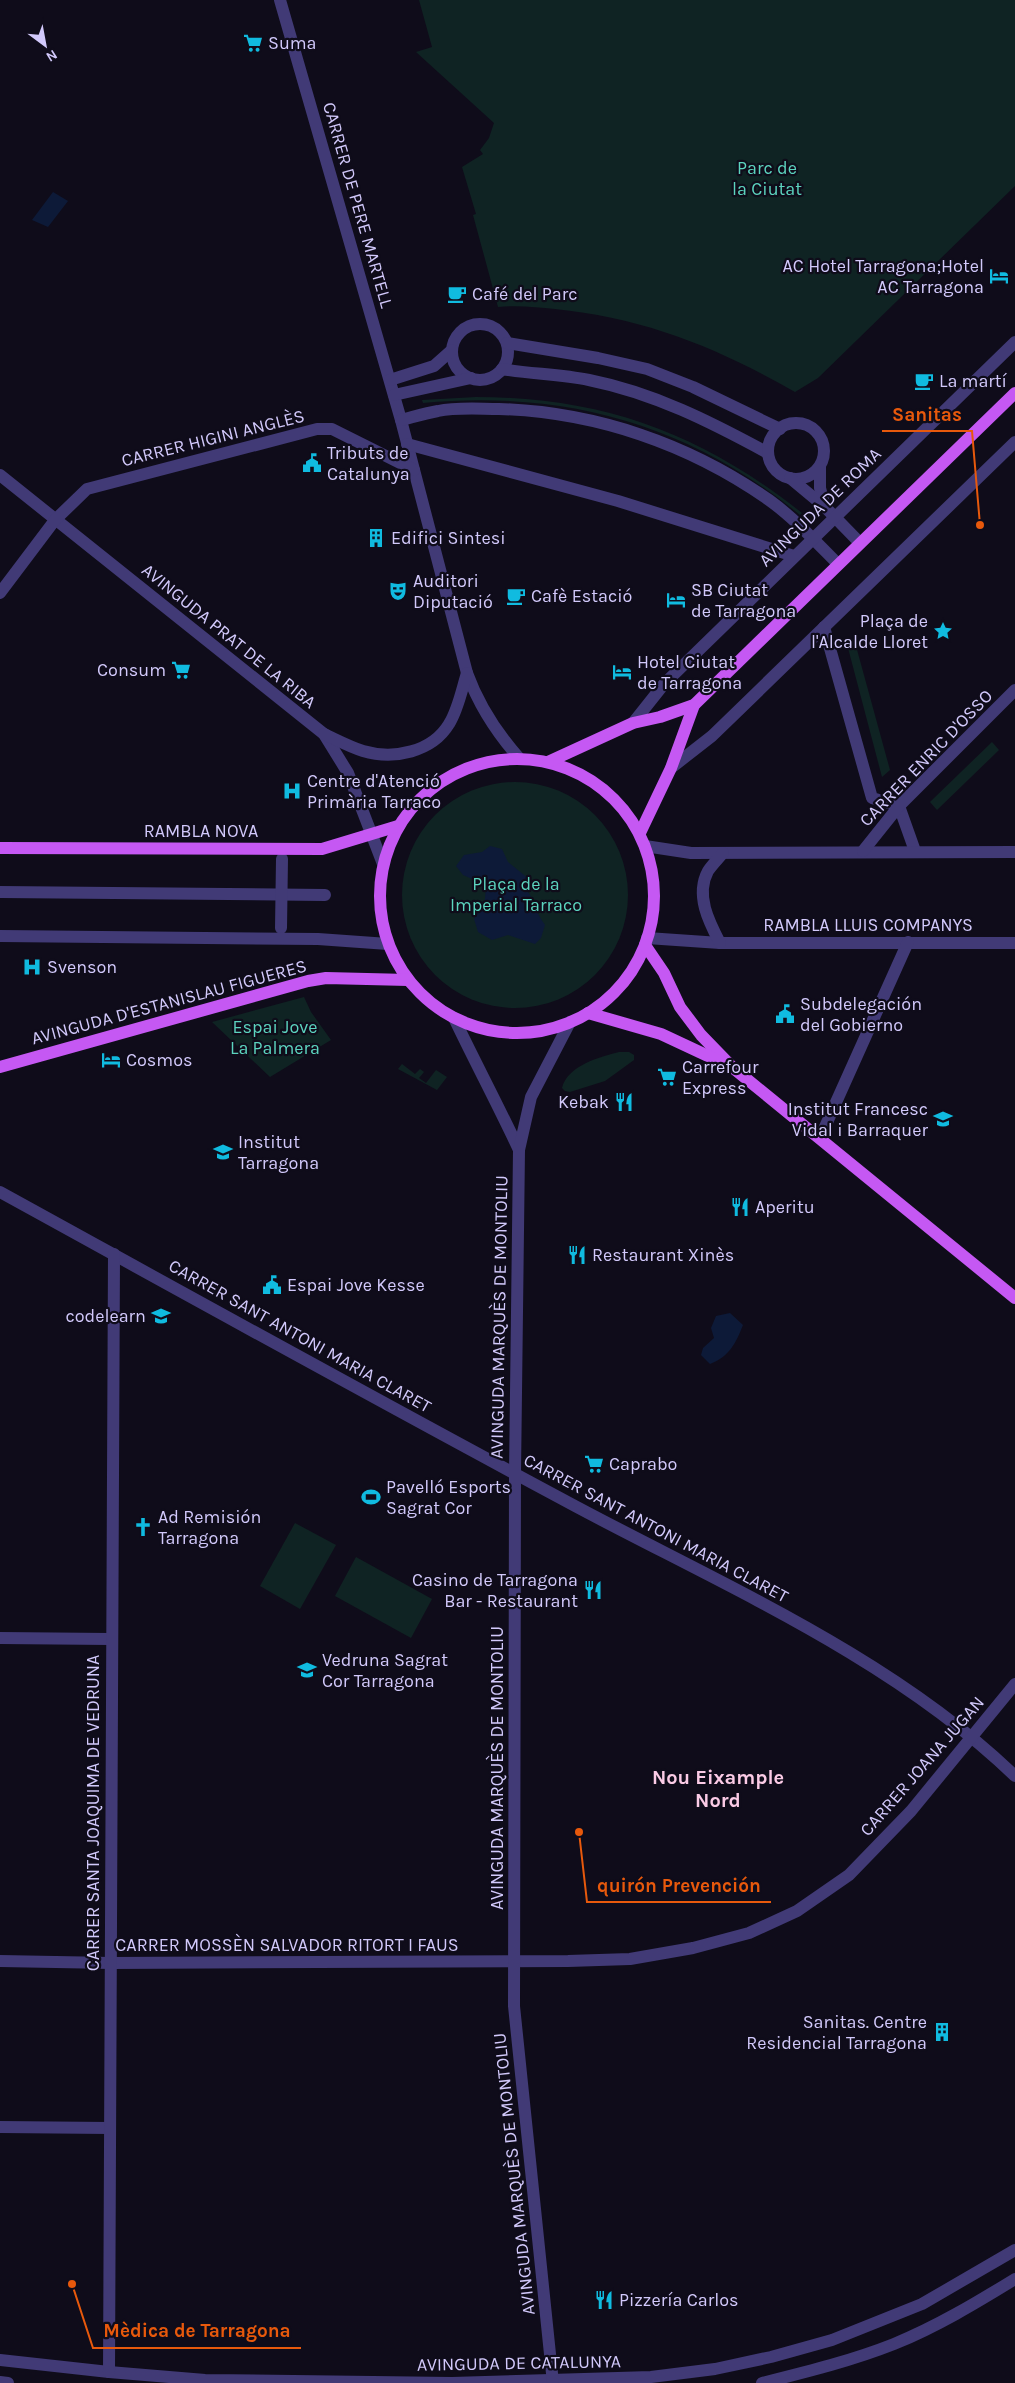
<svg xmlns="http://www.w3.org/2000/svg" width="1015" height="2383" viewBox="0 0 1015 2383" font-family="Karla,sans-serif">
	<rect width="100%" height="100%" fill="#0f0c1a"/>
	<g fill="#0f2323">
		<path d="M419 0H1015V186L818 378 795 392C718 348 645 318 555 309 536 307 518 305 498 307L473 215 476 214 462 167 483 154 480 150 489 138 494 123 416 52 432 47Z"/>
		<path d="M476 397C604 397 702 434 802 513L800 515C688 424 566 390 423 403L422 400Z"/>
		<path d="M856 646 890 770 882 777 848 648Z"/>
		<path d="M992 742 999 750 937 810 930 802Z"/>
		<circle cx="515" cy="895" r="113"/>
		<path d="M304 997 311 1012 331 1040 270 1077 212 1022Z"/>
		<path d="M619 1052H629L634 1055V1060L605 1081 570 1092 565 1091 562 1088C568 1065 600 1057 619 1052Z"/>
		<path d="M402 1064 415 1074 420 1069 424 1072 419 1078 426 1083 436 1070 447 1077 437 1090 398 1069Z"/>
		<path d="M295 1523 336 1545 300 1609 260 1586Z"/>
		<path d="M356 1557 432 1599 411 1638 335 1596Z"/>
	</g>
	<g fill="#0d1a38">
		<path d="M53 192 68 201 48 227 32 220Z"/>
		<path d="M490 846 502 849 508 862 529 879 527 890C535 902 536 913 545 925L541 938 535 944 508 935 492 940 478 932 474 919 485 899 486 885 463 875 456 866 464 855 482 852Z"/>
		<path d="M730 1313 743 1325C736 1343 729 1357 710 1364L701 1355 703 1348 714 1338 711 1328 716 1316Z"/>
	</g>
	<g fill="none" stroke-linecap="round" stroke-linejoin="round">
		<g stroke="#413a76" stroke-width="12">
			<path d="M280 0 401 420 467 673C479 706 496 732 519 758"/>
			<circle cx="480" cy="352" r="28"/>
			<path d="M507 343 598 358 647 369 693 387 780 429"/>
			<path d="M502 369C531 374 560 374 589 380 654 393 711 422 768 453"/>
			<path d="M390 380 434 366 452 350"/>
			<path d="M394 395 471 378"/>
			<path d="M401 420C413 417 426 413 438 411 457 407 479 409 499 409 596 412 689 444 769 500 794 518 816 542 838 564"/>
			<circle cx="796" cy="451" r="28"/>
			<path d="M407 444 618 501 794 556"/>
			<path d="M820 466V488L825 507"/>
			<path d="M0 475 324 734 348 773 383 864"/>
			<path d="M790 478 825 507 860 543"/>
			<path d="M0 593 55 520 87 489 317 429H332L414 470"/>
			<path d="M824 627 872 798 899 806"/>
			<path d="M633 723 664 684 1015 342"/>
			<path d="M324 734C337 740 350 747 363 751 394 760 432 752 449 724 458 710 462 689 467 673"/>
			<path d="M671 768 712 736 1015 442"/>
			<path d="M899 806 915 851"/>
			<path d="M645 846 691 853 1015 852"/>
			<path d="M863 851 899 806 1015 690"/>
			<path d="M0 892 325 895"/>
			<path d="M281 928 282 859"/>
			<path d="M0 936 318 939 388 944"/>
			<path d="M647 938 720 943H1015"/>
			<path d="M720 943C709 922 695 895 708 871 712 865 718 859 723 853"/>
			<path d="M454 1018C475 1062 498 1105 519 1150"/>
			<path d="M820 1138 908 942"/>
			<path d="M0 1192C191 1297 382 1403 575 1506 723 1585 893 1658 1015 1776"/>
			<path d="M0 1638 110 1639"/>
			<path d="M0 1961 111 1963 568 1961 630 1959 693 1948 749 1933 797 1911 849 1875 911 1811 1015 1684"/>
			<path d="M0 2127 110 2128"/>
			<path d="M0 2360 109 2372 205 2380 452 2383 651 2377 715 2369 771 2357 832 2340 922 2304 1015 2250"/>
			<path d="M109 2372C111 2000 109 1627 114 1254"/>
			<path d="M0 2382 8 2383"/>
			<path d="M553 2383 514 2006 515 1473 519 1150 531 1097 570 1022"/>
			<path d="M762 2383C806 2372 851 2361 894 2344 936 2327 976 2303 1015 2279"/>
		</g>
		<g stroke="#c558f3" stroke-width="12">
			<circle cx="517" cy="896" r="137"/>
			<path d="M548 762 633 723 660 717 694 705 1015 393"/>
			<path d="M640 833 671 768 694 705"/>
			<path d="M0 848 322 849 398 826"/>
			<path d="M645 945 664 973 680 1007 701 1035 732 1067 1015 1298"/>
			<path d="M588 1013 661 1034 723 1063"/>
			<path d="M0 1067 308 981 326 978 408 980"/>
		</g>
	</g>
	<defs>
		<g id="supermarket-bare" transform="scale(1.5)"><path d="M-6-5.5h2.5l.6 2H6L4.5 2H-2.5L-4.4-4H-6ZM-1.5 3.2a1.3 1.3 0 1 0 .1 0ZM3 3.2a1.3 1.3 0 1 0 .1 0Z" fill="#10bbe0" stroke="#0f0c1a" stroke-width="2.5" paint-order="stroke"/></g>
		<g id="hotel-bare" transform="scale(1.5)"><path d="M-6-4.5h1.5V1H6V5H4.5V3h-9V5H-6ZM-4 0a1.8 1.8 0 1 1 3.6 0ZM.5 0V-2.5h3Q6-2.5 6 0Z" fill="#10bbe0" stroke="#0f0c1a" stroke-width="2.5" paint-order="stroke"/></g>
		<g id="cafe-bare" transform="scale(1.5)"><path d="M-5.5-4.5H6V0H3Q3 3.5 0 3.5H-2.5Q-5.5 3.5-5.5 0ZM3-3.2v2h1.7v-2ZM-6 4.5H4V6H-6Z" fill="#10bbe0" stroke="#0f0c1a" stroke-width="2.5" paint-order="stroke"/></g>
		<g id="civic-bare" transform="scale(1.5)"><path d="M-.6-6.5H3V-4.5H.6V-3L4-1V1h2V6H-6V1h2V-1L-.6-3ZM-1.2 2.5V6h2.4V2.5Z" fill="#10bbe0" stroke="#0f0c1a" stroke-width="2.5" paint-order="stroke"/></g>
		<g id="building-bare" transform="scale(1.5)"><path d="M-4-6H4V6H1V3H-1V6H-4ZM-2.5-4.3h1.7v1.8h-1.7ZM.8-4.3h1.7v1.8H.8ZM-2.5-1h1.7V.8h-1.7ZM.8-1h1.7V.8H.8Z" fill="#10bbe0" stroke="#0f0c1a" stroke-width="2.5" paint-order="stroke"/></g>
		<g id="theatre-bare" transform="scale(1.5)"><path d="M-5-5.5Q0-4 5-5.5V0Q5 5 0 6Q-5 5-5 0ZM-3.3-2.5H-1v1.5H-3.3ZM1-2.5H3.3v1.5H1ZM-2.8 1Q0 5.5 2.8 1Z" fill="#10bbe0" stroke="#0f0c1a" stroke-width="2.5" paint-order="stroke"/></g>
		<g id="sight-bare" transform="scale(1.5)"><path d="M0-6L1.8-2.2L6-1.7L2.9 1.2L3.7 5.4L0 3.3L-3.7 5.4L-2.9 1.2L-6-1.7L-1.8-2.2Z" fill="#10bbe0" stroke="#0f0c1a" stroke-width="2.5" paint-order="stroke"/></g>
		<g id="hospital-bare" transform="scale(1.5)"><path d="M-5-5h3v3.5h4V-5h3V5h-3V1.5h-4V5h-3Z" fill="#10bbe0" stroke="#0f0c1a" stroke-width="2.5" paint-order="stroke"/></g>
		<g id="restaurant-bare" transform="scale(1.5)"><path d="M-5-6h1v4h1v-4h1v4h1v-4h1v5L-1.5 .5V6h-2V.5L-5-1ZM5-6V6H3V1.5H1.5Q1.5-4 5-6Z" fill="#10bbe0" stroke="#0f0c1a" stroke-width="2.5" paint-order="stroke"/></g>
		<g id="school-bare" transform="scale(1.5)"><path d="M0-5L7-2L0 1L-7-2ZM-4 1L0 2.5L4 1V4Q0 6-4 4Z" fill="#10bbe0" stroke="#0f0c1a" stroke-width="2.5" paint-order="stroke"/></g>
		<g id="stadium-bare" transform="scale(1.5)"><path d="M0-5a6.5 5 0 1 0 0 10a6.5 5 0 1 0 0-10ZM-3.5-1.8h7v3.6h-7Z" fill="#10bbe0" stroke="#0f0c1a" stroke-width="2.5" paint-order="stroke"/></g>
		<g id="church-bare" transform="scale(1.5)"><path d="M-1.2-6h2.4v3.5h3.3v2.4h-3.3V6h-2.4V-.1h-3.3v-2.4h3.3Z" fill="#10bbe0" stroke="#0f0c1a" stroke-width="2.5" paint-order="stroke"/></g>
	</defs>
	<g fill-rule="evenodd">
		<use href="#supermarket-bare" x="253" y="43"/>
		<use href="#hotel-bare" x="999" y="276"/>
		<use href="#cafe-bare" x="457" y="294"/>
		<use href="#cafe-bare" x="924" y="381"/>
		<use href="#civic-bare" x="312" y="463"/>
		<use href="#building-bare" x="376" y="538"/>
		<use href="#theatre-bare" x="398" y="591"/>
		<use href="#cafe-bare" x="516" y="596"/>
		<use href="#hotel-bare" x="676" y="600"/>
		<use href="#sight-bare" x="943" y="631"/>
		<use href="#supermarket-bare" x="181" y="670"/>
		<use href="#hotel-bare" x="622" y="672"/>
		<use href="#hospital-bare" x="292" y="791"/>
		<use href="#hospital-bare" x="32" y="967"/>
		<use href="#civic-bare" x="785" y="1014"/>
		<use href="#hotel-bare" x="111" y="1060"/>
		<use href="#supermarket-bare" x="667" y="1077"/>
		<use href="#restaurant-bare" x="624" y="1102"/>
		<use href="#school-bare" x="943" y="1119"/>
		<use href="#school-bare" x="223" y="1152"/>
		<use href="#restaurant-bare" x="740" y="1207"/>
		<use href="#restaurant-bare" x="577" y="1255"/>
		<use href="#civic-bare" x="272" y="1285"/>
		<use href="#school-bare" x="161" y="1316"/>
		<use href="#supermarket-bare" x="594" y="1464"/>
		<use href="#stadium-bare" x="371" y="1497"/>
		<use href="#church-bare" x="143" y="1527"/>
		<use href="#restaurant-bare" x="593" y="1590"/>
		<use href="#school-bare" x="307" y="1670"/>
		<use href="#building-bare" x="942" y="2032"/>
		<use href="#restaurant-bare" x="604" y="2300"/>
	</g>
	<g text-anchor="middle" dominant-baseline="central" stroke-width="4.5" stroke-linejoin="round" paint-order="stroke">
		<g font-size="18" fill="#d2c9fb" stroke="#0f0c1a" text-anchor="start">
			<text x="268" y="43">Suma</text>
			<text x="984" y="266" text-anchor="end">AC Hotel Tarragona;Hotel<tspan x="984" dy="21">AC Tarragona</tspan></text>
			<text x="472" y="294">Café del Parc</text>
			<text x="939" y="381">La martí</text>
			<text x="327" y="453">Tributs de<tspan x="327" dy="21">Catalunya</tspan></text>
			<text x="391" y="538">Edifici Sintesi</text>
			<text x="413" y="581">Auditori<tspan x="413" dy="21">Diputació</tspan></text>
			<text x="691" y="590">SB Ciutat<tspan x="691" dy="21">de Tarragona</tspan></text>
			<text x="531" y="596">Cafè Estació</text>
			<text x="928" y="621" text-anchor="end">Plaça de<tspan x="928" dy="21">l'Alcalde Lloret</tspan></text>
			<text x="637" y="662">Hotel Ciutat<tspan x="637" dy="21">de Tarragona</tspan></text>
			<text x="166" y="670" text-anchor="end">Consum</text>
			<text x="307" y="781">Centre d'Atenció<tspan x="307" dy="21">Primària Tarraco</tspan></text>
			<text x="47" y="967">Svenson</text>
			<text x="800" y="1004">Subdelegación<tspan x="800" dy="21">del Gobierno</tspan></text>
			<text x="126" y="1060">Cosmos</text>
			<text x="682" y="1067">Carrefour<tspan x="682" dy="21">Express</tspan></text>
			<text x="609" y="1102" text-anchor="end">Kebak</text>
			<text x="928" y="1109" text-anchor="end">Institut Francesc<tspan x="928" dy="21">Vidal i Barraquer</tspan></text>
			<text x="238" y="1142">Institut<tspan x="238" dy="21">Tarragona</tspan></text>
			<text x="755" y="1207">Aperitu</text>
			<text x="592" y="1255">Restaurant Xinès</text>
			<text x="287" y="1285">Espai Jove Kesse</text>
			<text x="146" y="1316" text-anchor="end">codelearn</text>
			<text x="609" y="1464">Caprabo</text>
			<text x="386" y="1487">Pavelló Esports<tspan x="386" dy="21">Sagrat Cor</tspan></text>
			<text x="158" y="1517">Ad Remisión<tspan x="158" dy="21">Tarragona</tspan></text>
			<text x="578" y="1580" text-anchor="end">Casino de Tarragona<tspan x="578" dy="21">Bar - Restaurant</tspan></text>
			<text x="322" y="1660">Vedruna Sagrat<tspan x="322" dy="21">Cor Tarragona</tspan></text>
			<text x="927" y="2022" text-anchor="end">Sanitas. Centre<tspan x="927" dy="21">Residencial Tarragona</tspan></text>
			<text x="619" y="2300">Pizzería Carlos</text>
		</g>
		<g font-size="18" fill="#5cd4bf" stroke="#0f0c1a">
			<text x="767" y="168">Parc de<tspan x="767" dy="21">la Ciutat</tspan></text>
			<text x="516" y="884">Plaça de la<tspan x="516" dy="21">Imperial Tarraco</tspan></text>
			<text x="275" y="1027">Espai Jove<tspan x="275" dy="21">La Palmera</tspan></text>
		</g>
		<g font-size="18" fill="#d2c9fb" stroke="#0f0c1a">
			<text transform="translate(358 205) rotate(74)">CARRER DE PERE MARTELL</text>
			<text transform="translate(213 438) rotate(-14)">CARRER HIGINI ANGLÈS</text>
			<text transform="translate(820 507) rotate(-44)">AVINGUDA DE ROMA</text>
			<text transform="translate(229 636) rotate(39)">AVINGUDA PRAT DE LA RIBA</text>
			<text transform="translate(926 758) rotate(-46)">CARRER ENRIC D'OSSO</text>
			<text x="201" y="831">RAMBLA NOVA</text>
			<text x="868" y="925">RAMBLA LLUIS COMPANYS</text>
			<text transform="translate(169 1002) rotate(-15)">AVINGUDA D'ESTANISLAU FIGUERES</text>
			<text transform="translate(499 1317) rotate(-89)">AVINGUDA MARQUÈS DE MONTOLIU</text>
			<text transform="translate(300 1336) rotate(29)">CARRER SANT ANTONI MARIA CLARET</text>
			<text transform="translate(656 1528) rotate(28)">CARRER SANT ANTONI MARIA CLARET</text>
			<text transform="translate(922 1766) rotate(-49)">CARRER JOANA JUGAN</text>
			<text transform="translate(497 1768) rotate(-90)">AVINGUDA MARQUÈS DE MONTOLIU</text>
			<text transform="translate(93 1813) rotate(-90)">CARRER SANTA JOAQUIMA DE VEDRUNA</text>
			<text x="287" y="1945">CARRER MOSSÈN SALVADOR RITORT I FAUS</text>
			<text transform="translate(514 2174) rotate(-96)">AVINGUDA MARQUÈS DE MONTOLIU</text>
			<text transform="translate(519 2363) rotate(-1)">AVINGUDA DE CATALUNYA</text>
		</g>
		<g font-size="20" font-weight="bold" fill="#fbcbe6" stroke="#0f0c1a">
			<text x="718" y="1777">Nou Eixample<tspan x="718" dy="23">Nord</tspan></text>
		</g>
	</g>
	<path fill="none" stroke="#e8590c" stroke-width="2" d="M980 525L972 431H882M579 1832L587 1902H771M72 2284L93 2348H301"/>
	<g fill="#e8590c" stroke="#0f0c1a" stroke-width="2">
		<circle cx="980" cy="525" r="5"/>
		<circle cx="579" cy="1832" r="5"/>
		<circle cx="72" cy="2284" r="5"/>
	</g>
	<g font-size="19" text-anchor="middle" font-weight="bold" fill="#e8590c" stroke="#0f0c1a" stroke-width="4.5" stroke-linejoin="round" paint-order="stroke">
		<text x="927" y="421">Sanitas</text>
		<text x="679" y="1892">quirón Prevención</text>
		<text x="197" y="2337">Mèdica de Tarragona</text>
	</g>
	<g transform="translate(45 45) rotate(148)" stroke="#0f0c1a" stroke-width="4" paint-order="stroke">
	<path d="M0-4L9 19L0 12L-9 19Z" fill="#d2c9fb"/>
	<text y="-8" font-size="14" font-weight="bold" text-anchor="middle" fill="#d2c9fb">N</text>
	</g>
</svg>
